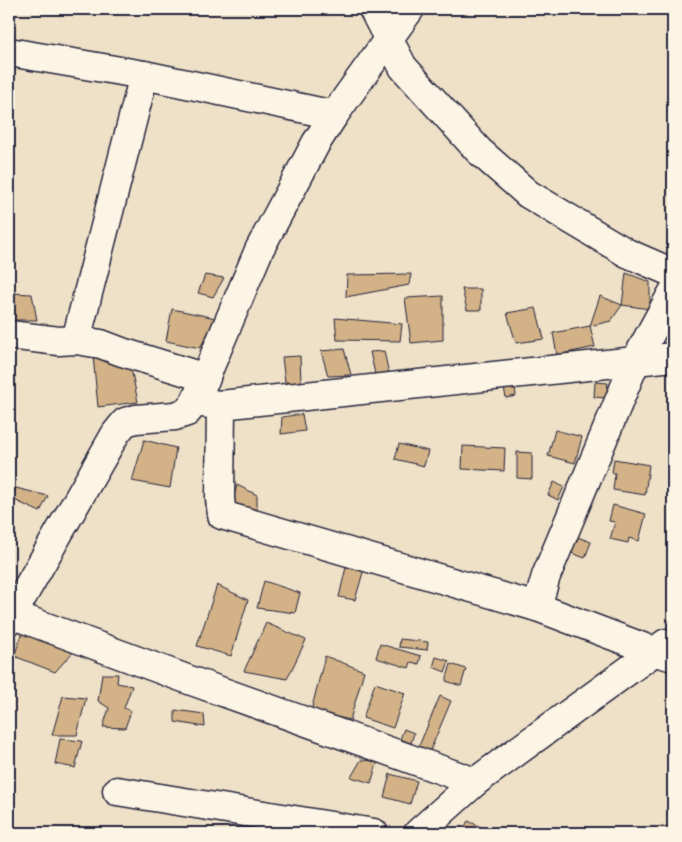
<svg xmlns="http://www.w3.org/2000/svg" width="682" height="842" viewBox="0 0 682 842" font-family="Delius,sans-serif">
	<rect width="100%" height="100%" fill="#efe1c8"/>
	<filter id="ink" filterUnits="userSpaceOnUse"><feTurbulence type="fractalNoise" baseFrequency=".02" numOctaves="2"/><feDisplacementMap in="SourceGraphic" scale="10" xChannelSelector="R" yChannelSelector="G"/><feConvolveMatrix kernelMatrix="1 2 1 2 8 2 1 2 1" color-interpolation-filters="sRGB"/></filter>
	<g filter="url(#ink)">
		<g fill="#d2b286" stroke="#22223b">
			<path d="M626 273 650 282V309L622 305Z"/>
			<path d="M411 274 409 285 346 297 347 275Z"/>
			<path d="M205 275 224 278 213 297 198 293Z"/>
			<path d="M462 289H481V310H467Z"/>
			<path d="M9 293 32 294 37 320H9Z"/>
			<path d="M443 296V340L411 343 405 298Z"/>
			<path d="M600 296 622 305 611 321 590 326Z"/>
			<path d="M536 308 544 339 516 343 507 313Z"/>
			<path d="M172 309 216 318 200 348 166 341Z"/>
			<path d="M335 318 402 324 400 341 337 340Z"/>
			<path d="M590 326 595 347 557 355 553 333Z"/>
			<path d="M344 349 351 375 328 376 321 351Z"/>
			<path d="M384 351 389 374H375L370 352Z"/>
			<path d="M93 356 131 368 138 402 98 407Z"/>
			<path d="M300 356 301 383 285 382 282 357Z"/>
			<path d="M595 382 608 383 606 398 594 397Z"/>
			<path d="M515 386 516 396 506 398 504 388Z"/>
			<path d="M302 414 305 431 281 434 282 417Z"/>
			<path d="M555 430 582 437 575 463 548 456Z"/>
			<path d="M144 440 176 448 170 488 132 481Z"/>
			<path d="M399 444 428 451 424 466 395 459Z"/>
			<path d="M463 446 505 448 504 471 462 469Z"/>
			<path d="M517 452 532 453V479L517 478Z"/>
			<path d="M614 459 649 465 645 495 613 490 615 473H612Z"/>
			<path d="M554 482 564 487 558 500 548 495Z"/>
			<path d="M237 485 257 495V511L232 504Z"/>
			<path d="M16 488 48 496 40 512 10 498Z"/>
			<path d="M613 505 646 514 639 541 629 538 628 543 610 539 615 522 609 521Z"/>
			<path d="M572 535 591 542 585 558 566 551Z"/>
			<path d="M347 563 364 569 355 600 339 597Z"/>
			<path d="M264 581 300 593 295 613 257 608Z"/>
			<path d="M217 585 248 600 231 656 197 646Z"/>
			<path d="M266 623 306 640 287 679 244 671Z"/>
			<path d="M23 632 73 652 55 672 14 656Z"/>
			<path d="M400 639 428 642 427 650 399 647Z"/>
			<path d="M380 644 421 656 419 664 411 662 409 668 376 658Z"/>
			<path d="M325 656 364 671 350 720 311 711Z"/>
			<path d="M436 657 449 661 445 672 433 667Z"/>
			<path d="M451 664 466 669 461 686 446 681Z"/>
			<path d="M102 674H118L117 683 132 686 124 708 131 711 125 728 103 727 109 708 98 701Z"/>
			<path d="M375 683 405 693 393 728 363 718Z"/>
			<path d="M63 696 86 698 77 735H52Z"/>
			<path d="M440 696 451 701 430 751 419 746Z"/>
			<path d="M175 710 204 714 205 727 175 722Z"/>
			<path d="M404 729 414 733 411 743 400 739Z"/>
			<path d="M60 739 82 741 75 768 55 764Z"/>
			<path d="M361 760 378 761 371 783 351 777Z"/>
			<path d="M390 774 417 781 410 804 384 797Z"/>
			<path d="M468 821 494 833H461Z"/>
			<path d="M94 830 113 832V833H93Z"/>
		</g>
		<g fill="none" stroke-linecap="round" stroke-linejoin="round">
			<g stroke="#22223b" stroke-width="31">
				<g id="minor">
					<path d="M373 9 403 67 479 151 528 194 627 253 673 273"/>
					<path d="M9 52 144 75 334 115"/>
					<path d="M9 335 59 341 76 340 101 344 122 352 206 378"/>
					<path d="M76 340 144 75"/>
					<path d="M202 403 221 405 673 357"/>
					<path d="M221 405 220 499 222 515 537 607 653 651 673 657"/>
					<path d="M537 607 546 576 636 360 673 292"/>
					<path d="M11 614 192 681 475 782"/>
					<path d="M9 620 116 433 125 422 136 419 175 416 187 412 195 402 259 250 316 143 334 115 410 9"/>
					<path d="M117 791 374 833"/>
					<path d="M418 833 475 782 666 643"/>
				</g>
			</g>
			<use href="#minor" stroke="#fcf5e5" stroke-width="28"/>
		</g>
	</g>
	<rect width="682" height="842" fill="none" stroke="#fcf5e5" stroke-width="30"/>
	<rect x="15" y="15" width="652" height="812" fill="none" stroke="#22223b" stroke-width="2" filter="url(#ink)"/>
</svg>
